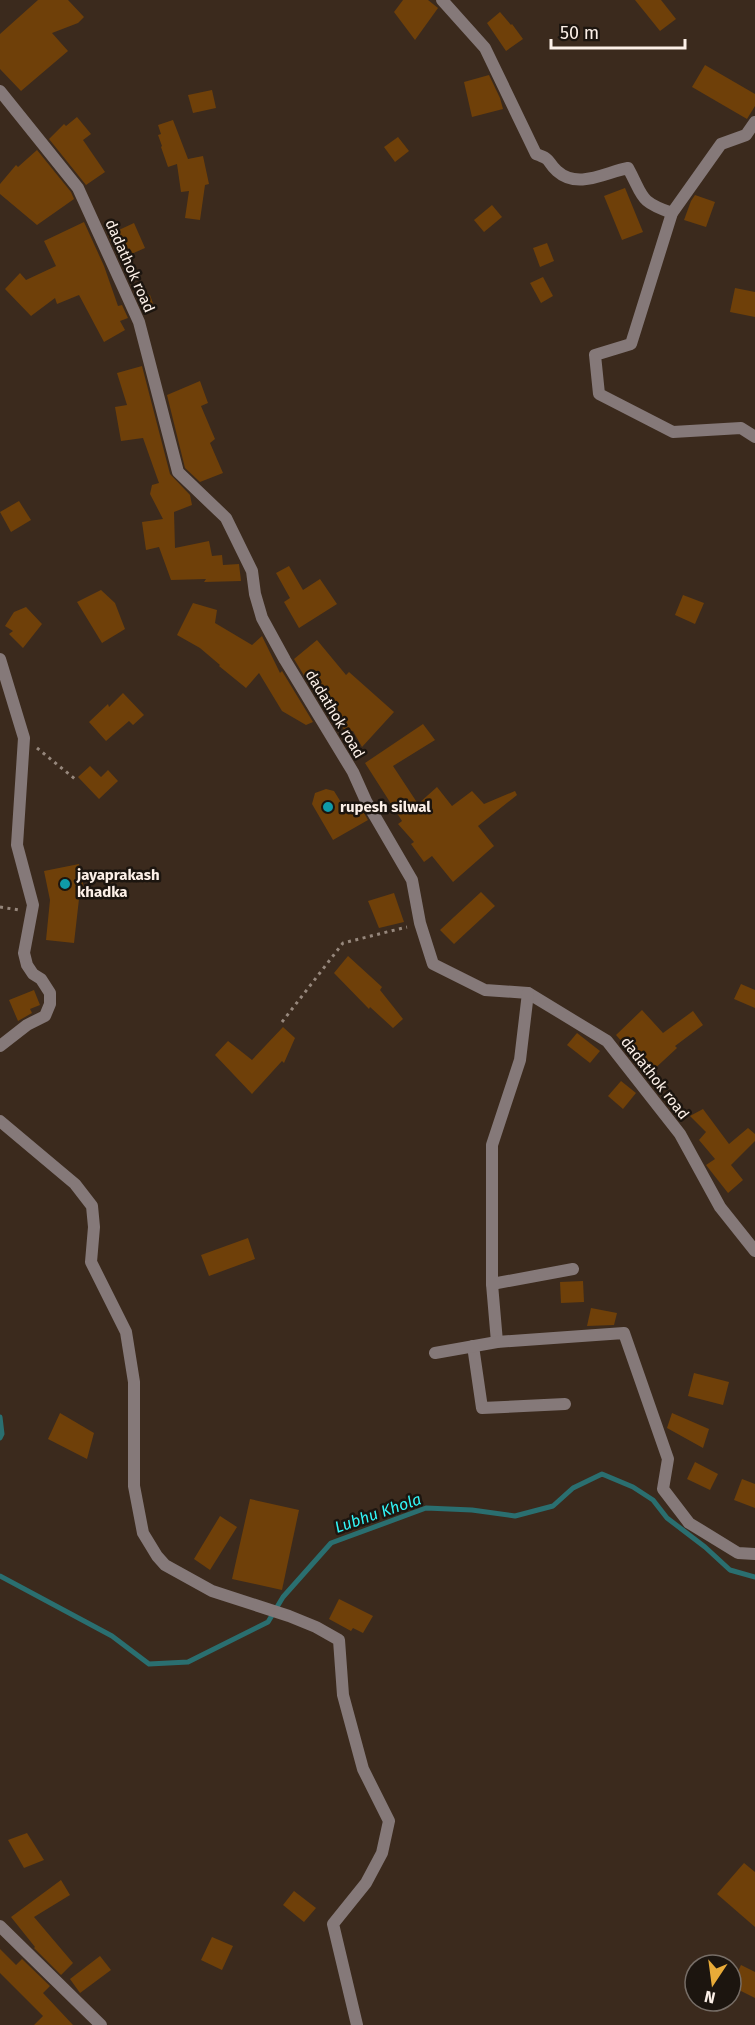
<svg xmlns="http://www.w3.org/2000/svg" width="755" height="2025" viewBox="0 0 755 2025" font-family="'Fira Sans',sans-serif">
	<rect width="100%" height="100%" fill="#3b2a1d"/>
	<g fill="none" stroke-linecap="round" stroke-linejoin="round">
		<g stroke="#2a6f70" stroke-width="5">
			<path d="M0 1417 2 1434 0 1438"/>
			<path d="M0 1576 112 1636 149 1664 188 1662 268 1622 283 1597 331 1543 426 1508 472 1510 515 1516 553 1506 573 1488 602 1474 633 1487 653 1500 667 1518 705 1547 730 1570 755 1577"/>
		</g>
	</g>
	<g fill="#6f4009">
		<path d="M38 0H68L84 17 78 23 52 33 68 51 21 91 0 69V34Z"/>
		<path d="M403 0H428L438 8 415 40 394 12Z"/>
		<path d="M635 0H661L676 19 660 31Z"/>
		<path d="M500 12 511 25 512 24 523 39 506 51 487 23Z"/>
		<path d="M705 65 755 94V106L747 119 692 87Z"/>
		<path d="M489 75 500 98 503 109 472 117 464 82Z"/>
		<path d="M212 90 216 108 193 113 188 95Z"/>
		<path d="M77 117 91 134 83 140 105 172 86 185 49 139 64 124 66 126Z"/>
		<path d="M173 120 188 159 203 156 209 184 205 185 200 220 185 218 189 191 181 192 177 164 168 167 161 147 162 146 158 135 161 134 158 125Z"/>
		<path d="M398 137 409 151 395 162 384 147Z"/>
		<path d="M37 150 71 192 74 199 37 225 0 194V184L16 165 18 167Z"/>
		<path d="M625 188 643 232 622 240 604 196Z"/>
		<path d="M695 195 715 202 706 227 684 220 691 201Z"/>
		<path d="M492 205 502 217 484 232 474 220Z"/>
		<path d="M84 222 104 266 118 306 122 305 128 318 120 321 125 330 104 342 79 295 57 304 55 298 31 316 5 289 20 273 26 280 56 266 44 241Z"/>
		<path d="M134 223 145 248 120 259 108 235Z"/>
		<path d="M547 243 554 261 540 267 533 248Z"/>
		<path d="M543 277 553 296 541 303 530 283Z"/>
		<path d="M735 288 755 292V317L730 312Z"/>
		<path d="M150 295 155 309 144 313 138 299Z"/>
		<path d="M142 366 170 474 190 495 192 505 174 512 175 548 209 541 212 556 222 555 223 565 239 564 241 581 204 582 206 579 171 580 159 547 146 550 142 522 163 519 150 494 152 485 159 483 143 438 121 441 115 407 127 405 117 373Z"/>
		<path d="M200 381 208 403 201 406 215 439 210 443 223 473 200 482 185 468 167 395Z"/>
		<path d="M19 501 31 520 11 532 0 512Z"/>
		<path d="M289 566 303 590 320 579 337 604 299 628 284 602 290 598 276 573Z"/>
		<path d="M101 590 115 603 125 629 102 643 77 602Z"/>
		<path d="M683 595 704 603 695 624 675 615Z"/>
		<path d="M193 603 217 610 215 623 252 645 262 636 280 673 282 671 313 722 306 725 282 711 259 673 246 688 219 666 220 665 200 648 177 635Z"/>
		<path d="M26 607 42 624 23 648 9 634 13 631 5 626 14 612Z"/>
		<path d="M317 640 346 675 349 672 394 712 362 747 353 731 346 734 331 703 326 712 294 659Z"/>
		<path d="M123 693 144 715 133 725 129 721 106 741 89 722 108 704 109 707Z"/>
		<path d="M423 724 435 740 393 766 418 804 437 787 452 806 472 791 484 804 515 791 517 795 478 826 494 846 453 882 432 856 424 862 411 844 414 842 398 824 402 821 365 763Z"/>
		<path d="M90 766 101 777 108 770 118 781 99 799 78 777Z"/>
		<path d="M326 789 334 791 347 812 360 806 368 820 333 840 312 804 315 793Z"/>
		<path d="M79 864 86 898 79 899 74 943 46 940 50 900 44 871Z"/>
		<path d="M481 892 495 906 454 944 440 930Z"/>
		<path d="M394 893 404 922 379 928 368 901Z"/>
		<path d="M348 956 382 987 380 990 403 1019 393 1028 370 1007 369 1009 334 973Z"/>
		<path d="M741 984 755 990V1008L734 999Z"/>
		<path d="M34 990 40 1005 30 1009 32 1013 18 1021 9 1000Z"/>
		<path d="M642 1010 663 1033 693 1011 703 1025 675 1046 677 1048 650 1073 616 1035Z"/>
		<path d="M283 1027 295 1038 284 1063 282 1061 252 1094 215 1055 228 1041 252 1060Z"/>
		<path d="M577 1033 600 1051 590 1063 567 1045Z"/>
		<path d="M621 1081 636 1093 623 1109 608 1096Z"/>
		<path d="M703 1109 729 1144 748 1128 755 1134V1141L731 1165 743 1180 728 1193 706 1165 715 1159 699 1140 706 1132 690 1116Z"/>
		<path d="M248 1238 255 1259 209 1276 201 1255Z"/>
		<path d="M583 1281 584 1302 561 1303 560 1282Z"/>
		<path d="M591 1308 617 1313 614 1325 587 1326Z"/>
		<path d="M694 1373 729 1382 723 1405 688 1396Z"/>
		<path d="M60 1413 94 1433 87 1459 48 1439Z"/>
		<path d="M672 1413 709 1429 703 1448 667 1428Z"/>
		<path d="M695 1462 718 1474 710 1490 687 1479Z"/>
		<path d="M742 1479 755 1484V1508L734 1500Z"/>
		<path d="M250 1499 299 1510 282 1590 232 1579Z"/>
		<path d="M220 1516 237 1527 210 1570 194 1559Z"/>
		<path d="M339 1599 373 1616 363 1633 353 1628 351 1631 329 1619Z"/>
		<path d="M27 1833 44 1860 24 1868 8 1840Z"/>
		<path d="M744 1863 755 1872V1927L717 1894Z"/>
		<path d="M61 1880 70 1895 34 1917 73 1963 61 1975 34 1948 35 1947 11 1917Z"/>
		<path d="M294 1891 316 1908 304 1922 283 1905Z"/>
		<path d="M212 1937 233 1946 222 1970 201 1960Z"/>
		<path d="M0 1949 16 1965 22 1959 50 1986 43 1993 73 2025H34L43 2016 0 1973Z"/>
		<path d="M100 1956 111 1970 80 1993 70 1979Z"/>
		<path d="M741 1965 755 1972V1998L731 1986Z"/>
	</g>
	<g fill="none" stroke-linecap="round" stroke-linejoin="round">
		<g stroke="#96877c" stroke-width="3" stroke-dasharray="3 4.5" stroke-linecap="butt">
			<path d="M37 748 75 779"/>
			<path d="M0 907 19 910"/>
			<path d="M282 1022 343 943 407 927"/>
		</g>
		<g stroke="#857979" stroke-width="12">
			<path d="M442 0 485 48 536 154C553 160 546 161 557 171 578 190 606 172 628 168 644 197 638 201 672 213"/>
			<path d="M0 91 78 188 139 322 178 472 226 518 252 571 255 594 262 618 285 660 353 772 366 801 412 880 420 923 433 964 485 990 528 993 607 1041 680 1134 720 1207 755 1251"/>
			<path d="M755 122 746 135 721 144 672 213 631 344 595 355 599 394 673 432 741 428 755 437"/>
			<path d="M0 659 24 738 17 845 33 905 24 953 27 965 33 974 41 979 50 993V1004L45 1016 27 1025 0 1046"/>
			<path d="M0 1121 75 1184 92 1206 94 1227 91 1262 126 1332 134 1382V1486L143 1533 157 1556 165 1565 212 1591 289 1616 316 1627 339 1640 343 1695 363 1769 389 1821 382 1853 366 1883 333 1924 357 2025"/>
			<path d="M492 1284 573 1269"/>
			<path d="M497 1342 492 1284V1145L520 1060 528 993"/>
			<path d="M473 1346 482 1408 565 1404"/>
			<path d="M435 1353 497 1342 624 1333 668 1459 663 1489 689 1523 738 1553 755 1554"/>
			<path d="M0 1926 101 2025"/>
		</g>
	</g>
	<g fill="#0f9aa8" stroke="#1c150f" stroke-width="2">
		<circle cx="328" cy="807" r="6"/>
		<circle cx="65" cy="884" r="6"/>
	</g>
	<g text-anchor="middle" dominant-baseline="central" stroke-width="5" stroke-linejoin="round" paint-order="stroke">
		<g font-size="15" fill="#fcf0e8" stroke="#1c150f">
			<text transform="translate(130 266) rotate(66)">dadathok road</text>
			<text transform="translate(335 714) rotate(59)">dadathok road</text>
			<text transform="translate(655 1078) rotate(52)">dadathok road</text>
		</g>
		<g font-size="15" font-weight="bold" fill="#fcf0e8" stroke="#1c150f" text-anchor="start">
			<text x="340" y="807">rupesh silwal</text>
			<text x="77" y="875">jayaprakash<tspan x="77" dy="17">khadka</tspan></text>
		</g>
		<g font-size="16" font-style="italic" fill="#32f7f9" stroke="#1c150f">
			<text transform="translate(378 1513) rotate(-19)">Lubhu Khola</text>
		</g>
	</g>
	<g transform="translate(713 1983) rotate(193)"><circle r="28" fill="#1c150f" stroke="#766d66" stroke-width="1.5"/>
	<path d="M0-4.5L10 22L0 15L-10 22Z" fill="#e9ab38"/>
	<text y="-9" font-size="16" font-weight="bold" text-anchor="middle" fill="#fcf0e8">N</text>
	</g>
	<path d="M551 39v9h134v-9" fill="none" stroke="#fcf0e8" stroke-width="3"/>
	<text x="560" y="39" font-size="18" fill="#fcf0e8" stroke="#1c150f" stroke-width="4.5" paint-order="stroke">50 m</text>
</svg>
